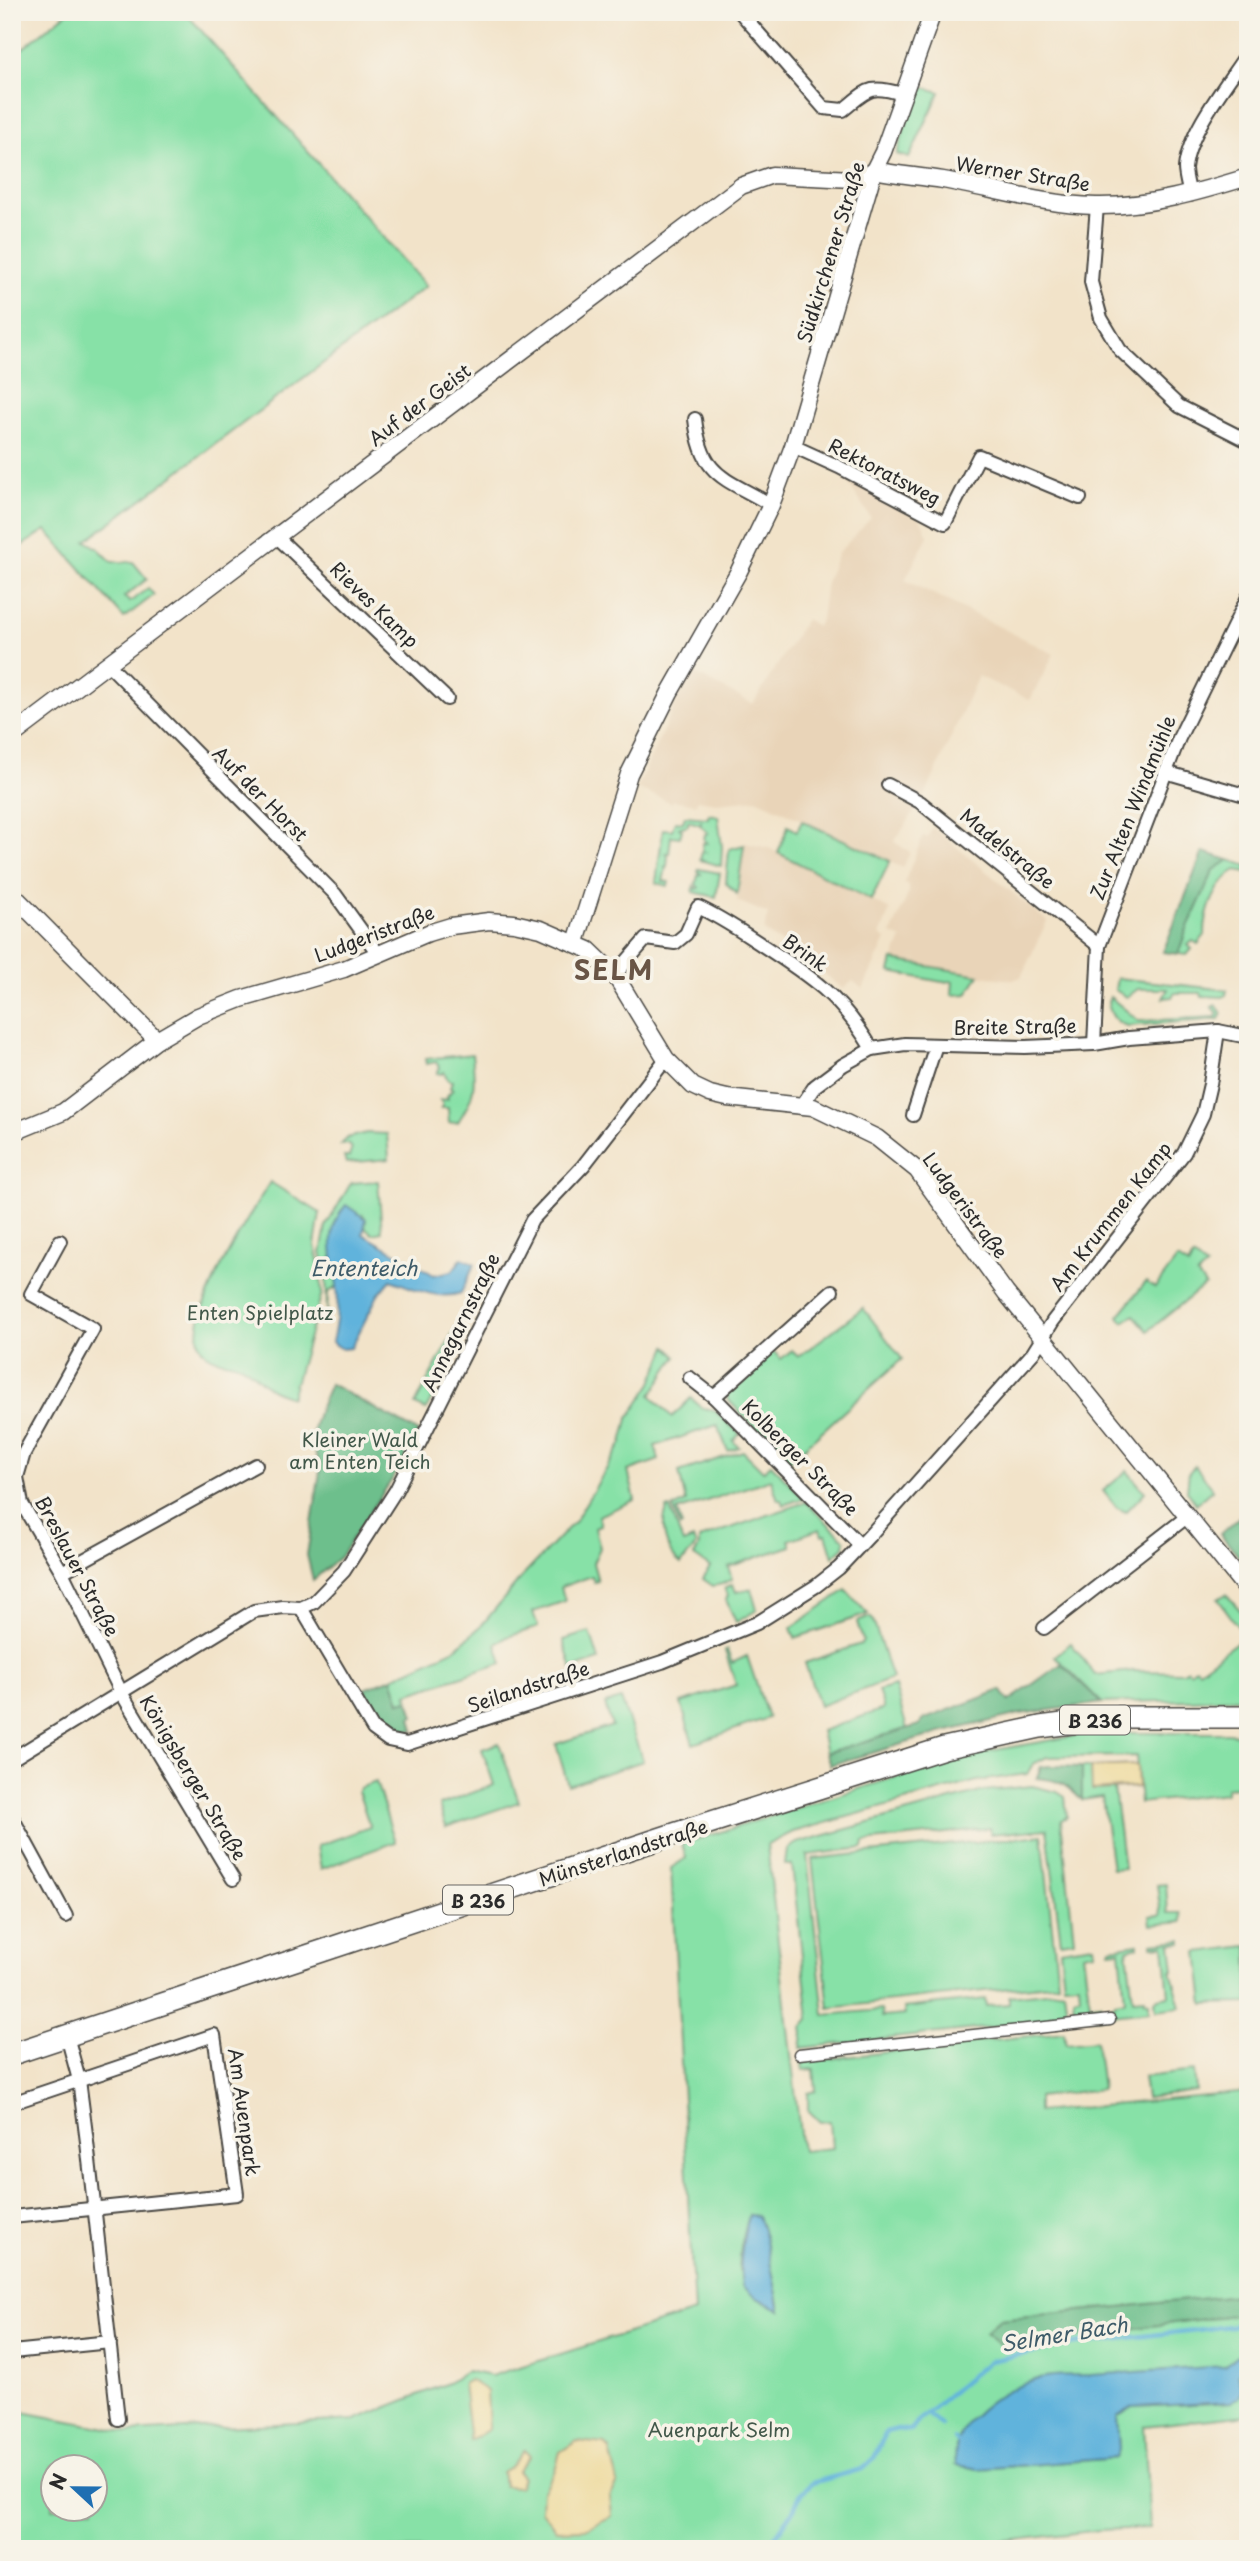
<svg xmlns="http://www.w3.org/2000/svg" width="1260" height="2561" viewBox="0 0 1260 2561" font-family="'Playpen Sans',sans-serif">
	<rect width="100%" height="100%" fill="#f7f3e8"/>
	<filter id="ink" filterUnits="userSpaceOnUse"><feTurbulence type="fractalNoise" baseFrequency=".0143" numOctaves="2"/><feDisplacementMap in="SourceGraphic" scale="14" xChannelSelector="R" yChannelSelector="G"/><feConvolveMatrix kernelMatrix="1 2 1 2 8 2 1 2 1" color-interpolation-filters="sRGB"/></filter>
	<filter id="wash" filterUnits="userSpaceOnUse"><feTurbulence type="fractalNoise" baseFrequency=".00686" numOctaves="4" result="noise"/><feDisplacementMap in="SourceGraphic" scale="28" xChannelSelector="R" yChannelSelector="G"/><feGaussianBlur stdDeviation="1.57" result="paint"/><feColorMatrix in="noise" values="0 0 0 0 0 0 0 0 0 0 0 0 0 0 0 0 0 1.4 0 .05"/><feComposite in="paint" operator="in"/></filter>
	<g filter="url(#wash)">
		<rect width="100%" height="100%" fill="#f2e3c9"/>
		<g fill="#e9d4b8">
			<path d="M850 479 918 513 928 536 905 580 1054 654 1030 700 978 676 925 796 894 842 910 852 903 868 757 799 717 803 697 800 696 804 673 800 672 803 637 788 690 671 753 704 806 619 817 626 821 619 826 582 838 553 871 518 847 481Z"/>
			<path d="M932 827 1047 921 1021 977 1013 980 950 972 893 960 902 939 891 934 909 892V885L904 883 923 836 928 838Z"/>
			<path d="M745 843 769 848 890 910 880 935 886 939 863 989 853 981 843 989 808 960 764 931 768 914 737 901Z"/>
		</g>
		<g fill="#87e1a7" stroke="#598669" stroke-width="2" fill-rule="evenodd">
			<path d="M68 12H185L426 286 86 541 98 548 112 562H133L147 579 124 597 130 602 148 588 154 595 124 618 46 530 12 552V57Z"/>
			<path d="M917 85 940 92 909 158 897 154Z"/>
			<path d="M709 814 718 816 722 847 721 866 700 860 702 852H705L702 850 703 843H707L704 840 705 834 708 833 700 825 701 822 698 824 688 821V825L679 828 682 830 680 837 671 836 669 853H666L668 855 667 866 664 867 666 868 663 881 669 882 668 886 656 883 663 829 672 830 675 821 683 822 685 816 708 818Z"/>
			<path d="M802 821 890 861 871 900 778 853 788 826 797 831Z"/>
			<path d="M744 845 737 894 726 883 729 849Z"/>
			<path d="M1229 860 1248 866V872L1236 870C1217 881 1204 913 1205 935L1198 944 1193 941 1188 945 1192 949 1187 955 1178 954 1186 931 1214 869Z"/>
			<path d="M699 869 720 873 716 897 693 892 694 886 696 889 699 888 696 884 698 875 701 874 698 872Z"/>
			<path d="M893 960 979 975 967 994 952 995 953 981 942 982 890 972Z"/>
			<path d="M1117 978 1227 990 1226 995 1223 997 1202 996 1201 993H1175L1172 997 1163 998 1168 989H1138L1127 997 1115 990Z"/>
			<path d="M1110 997 1139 1021 1216 1017 1218 1013 1212 1007 1216 1005 1222 1013 1219 1019 1127 1026C1114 1022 1110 1014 1108 1001Z"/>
			<path d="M472 1054C476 1085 475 1096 458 1122L449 1123 448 1108H441L443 1104 440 1100 448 1099 447 1096 453 1089 450 1088 452 1081 448 1080 444 1072 442 1074 437 1073 440 1068 436 1062 426 1064 425 1059Z"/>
			<path d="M367 1133 387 1134 389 1159 346 1163 344 1157H349L352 1148 348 1144 341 1145 347 1138Z"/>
			<path d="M378 1181 382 1232 372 1234 365 1227 366 1219 363 1215 331 1259 338 1287 328 1292 327 1312 326 1271 321 1253 326 1226 351 1183Z"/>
			<path d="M270 1182 320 1213 315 1245 320 1270 322 1293 291 1397C285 1395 277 1392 271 1389 259 1381 252 1369 237 1364 226 1360 211 1361 203 1350 179 1321 253 1211 270 1182Z"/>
			<path d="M1193 1257 1206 1267 1197 1275 1205 1285 1148 1331 1134 1315 1124 1322 1118 1316 1146 1282 1155 1288 1177 1259 1188 1266Z"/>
			<path d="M863 1308 902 1359 788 1462 732 1404 727 1398 728 1388 772 1350 781 1359 792 1350 798 1357Z"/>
			<path d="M456 1327 466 1333 426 1410 415 1405Z"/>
			<path d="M667 1346 677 1357C665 1369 661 1383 651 1395L672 1417 691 1398 702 1408 714 1410 740 1434 733 1441 739 1447 728 1451 717 1425 655 1446 659 1460 628 1471 635 1500 598 1516 601 1525 595 1528 600 1548 593 1563 598 1581 594 1582 592 1576 561 1587 565 1601 533 1612 538 1627 507 1637 496 1644 502 1663 407 1694 409 1700 400 1703 392 1678 455 1649 481 1626 521 1578 575 1521 622 1443 628 1419 652 1383Z"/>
			<path d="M743 1451 763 1471 771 1464 804 1498 783 1505 781 1500H778L771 1479 677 1511 682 1526 680 1527 673 1508 686 1502 679 1472Z"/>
			<path d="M1195 1466 1213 1489 1196 1504 1187 1491 1189 1472Z"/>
			<path d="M1127 1471 1145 1492 1126 1512 1117 1508 1103 1491Z"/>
			<path d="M806 1502 845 1540 844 1547 833 1557 826 1534 822 1535 820 1529 789 1540 791 1546 728 1567 732 1579 722 1584 713 1586 703 1579 710 1567 694 1556 699 1546V1539Z"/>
			<path d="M670 1508 683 1543 693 1539 696 1545 681 1564C665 1552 660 1527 667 1509Z"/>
			<path d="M733 1584 736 1592 751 1589 757 1610 736 1622 726 1600 728 1595 725 1588Z"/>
			<path d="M846 1590 868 1614 795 1638 791 1628Z"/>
			<path d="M1226 1594 1248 1619V1698L1102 1703 1055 1656 1071 1643 1095 1675 1133 1671 1183 1672 1187 1669 1190 1672 1196 1667 1199 1670 1245 1636 1218 1599Z"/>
			<path d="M870 1617 873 1620 892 1679 819 1706 805 1663 861 1644 863 1641 857 1622Z"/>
			<path d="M590 1632 599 1660 572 1669 563 1640Z"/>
			<path d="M727 1650 732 1663 747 1656 768 1718 693 1744 681 1703 736 1685 725 1651Z"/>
			<path d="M895 1686 907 1729 826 1753 821 1731 884 1709 878 1691Z"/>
			<path d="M621 1699 643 1761 568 1785 556 1744 612 1726 605 1704Z"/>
			<path d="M1091 1733H1228L1248 1736V1786L1226 1788V1793L1140 1803 1136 1756 1047 1757 1033 1764 1027 1774 977 1781 793 1832 767 1845 802 2151 832 2148 830 2121 820 2122 808 2110V2093L816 2091 814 2069 803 2070 802 2062 1064 2032 1066 2044 1096 2041 1102 2089 1038 2097V2112L1248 2092V2294L1000 2319 985 2332 1003 2346 1248 2313V2415L1144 2426 1150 2528 1100 2530 941 2549H12V2410L127 2432 355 2420 448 2383 466 2371 491 2376 694 2312 671 1868 686 1858 682 1844 967 1755ZM749 2215 765 2236 780 2309 739 2270 741 2246ZM1238 2357V2374L1242 2386 1231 2402 1133 2407 1117 2417 1119 2450 1116 2458 979 2469 956 2465 1225 2366ZM52 2466H94V2508H52Z"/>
			<path d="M499 1743 519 1802 446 1827 439 1805 494 1785 482 1749Z"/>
			<path d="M1082 1767H1091L1093 1790 1114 1789 1124 1868 1112 1869 1102 1797 1082 1800Z"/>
			<path d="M376 1782 395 1842 321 1869 317 1846 370 1827 358 1791 359 1788Z"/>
			<path d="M1032 1786 1057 1792 1065 1797 1067 1817 1061 1820 1074 1940 1061 1942 1047 1829 990 1834V1828L864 1842 863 1848 807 1855 824 2015 881 2010 882 2017 905 2015 904 2008 985 1999 986 2006 1009 2004V1996L1064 1990 1068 2019 801 2048 803 2034 802 2027 809 2019 792 1865H785L787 1849 797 1843 984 1791Z"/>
			<path d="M1042 1835 1058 1983 829 2008 812 1859Z"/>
			<path d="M1166 1884 1168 1913H1181L1182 1922 1151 1925 1150 1916 1161 1915 1157 1885Z"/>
			<path d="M1182 1940V1943L1171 1944 1174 1971H1171L1181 2007 1156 2010 1155 2001 1158 1998 1169 1996 1164 1945 1152 1946V1943Z"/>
			<path d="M1138 1944V1947L1127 1950 1133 1999 1145 1998V2001L1149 2002V2011L1112 2015 1111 2006 1115 2005V2002L1125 2000 1120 1950 1110 1951V1948Z"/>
			<path d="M1094 1945 1095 1952 1083 1954 1090 2004 1100 2003 1101 2007 1106 2006V2016L1075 2018 1073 1997 1080 1996 1079 1983 1064 1984 1060 1950Z"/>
			<path d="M1248 1946V2003L1204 2004 1198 1952Z"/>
			<path d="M1194 2071 1196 2091 1146 2098 1143 2077Z"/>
		</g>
		<g fill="#6dbf8c" stroke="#4c755c" stroke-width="2">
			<path d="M1203 852 1229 860 1214 870 1186 931 1178 954 1163 952Z"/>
			<path d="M330 1384 418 1432 399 1469 340 1557 313 1580 307 1555 321 1465C303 1438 318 1412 330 1384Z"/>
			<path d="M1248 1509V1568L1220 1534Z"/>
			<path d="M1061 1664 1102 1703 1020 1714 940 1733 830 1765 826 1753 919 1725 925 1719 1001 1690 1009 1701Z"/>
			<path d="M392 1678 400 1702 409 1700 414 1716 411 1717 414 1730C384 1734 377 1712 364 1689Z"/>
			<path d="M1051 1766 1082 1767V1800C1065 1784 1060 1780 1037 1778L1041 1767Z"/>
			<path d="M1248 2294V2313L1003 2346 985 2332 1000 2319Z"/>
		</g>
		<g fill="#eeda9e" stroke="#8c8264" stroke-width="2">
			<path d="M1137 1765 1138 1787 1092 1790 1091 1767Z"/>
			<path d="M470 2380 487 2391 489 2429 470 2441 463 2384Z"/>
			<path d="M577 2441 605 2444 610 2450 618 2483 610 2496 612 2516 585 2529 556 2530 541 2511 542 2492 555 2470 560 2452Z"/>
			<path d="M524 2450 530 2456 517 2471 523 2478 519 2487 504 2486 502 2472 510 2467Z"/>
		</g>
		<g fill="#60b3dc" stroke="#466f84" stroke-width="2">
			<path d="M346 1205 366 1219 363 1234 434 1275 452 1271 462 1258 475 1264 461 1293C438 1301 413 1288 391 1280L378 1295 351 1348 342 1349 332 1342C336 1325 339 1304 337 1286 334 1255 323 1232 346 1205Z"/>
			<path d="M749 2215 758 2216 765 2236 780 2310 755 2297 742 2286C738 2261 743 2239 749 2215Z"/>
			<path d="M1238 2356 1244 2362 1238 2374 1242 2386 1240 2396 1231 2402 1133 2407 1117 2417 1119 2450 1116 2458 979 2469 956 2465C949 2420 1001 2391 1037 2379 1053 2374 1074 2376 1091 2375 1135 2372 1180 2369 1225 2366Z"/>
		</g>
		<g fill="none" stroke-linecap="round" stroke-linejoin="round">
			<g stroke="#60b3dc" stroke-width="4.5">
				<path d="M928 2414 941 2426"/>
				<path d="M955 2439 958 2442"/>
				<path d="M759 2549 768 2547 793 2511 801 2493 812 2483 862 2469 874 2458 886 2432 898 2429 911 2431 920 2419 989 2361 1067 2345 1248 2324"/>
			</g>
		</g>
	</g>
	<g filter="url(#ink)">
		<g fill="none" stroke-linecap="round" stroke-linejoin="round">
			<g stroke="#494743" stroke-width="13">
				<path id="pedestrian" d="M799 2054 1110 2020"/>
			</g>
			<g stroke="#494743" stroke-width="16">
				<g id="minor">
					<path d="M740 12 824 108 843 110C868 90 869 84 902 94"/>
					<path d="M1190 195C1188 186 1185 176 1185 168 1189 130 1228 83 1248 52"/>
					<path d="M1097 206 1091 282 1101 318 1120 350 1179 406 1248 441"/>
					<path d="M695 419C702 478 724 477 771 505"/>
					<path d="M793 446 839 467 945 523 979 456 1080 498"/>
					<path d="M277 537 447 699"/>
					<path d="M108 664 335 894 379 955"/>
					<path d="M1165 772 1248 796"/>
					<path d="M888 785 920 802 1099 946"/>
					<path d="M615 975 646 939 675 943 686 934 698 907C720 917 739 930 759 943 810 976 841 996 872 1049"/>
					<path d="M1094 1044 1099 946 1179 738 1248 597"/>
					<path d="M802 1105 815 1086 843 1065 872 1049 905 1044 1025 1047 1094 1044 1129 1038 1218 1031 1248 1037"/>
					<path d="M913 1115 936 1045"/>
					<path d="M60 1241 31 1294 93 1329 24 1453 17 1477 22 1504 62 1572 122 1694 233 1879"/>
					<path d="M690 1378 714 1397 860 1545"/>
					<path d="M714 1397 832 1291"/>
					<path d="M62 1572 256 1465"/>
					<path d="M301 1608 373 1729 388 1740 407 1744 662 1662 757 1623 816 1586 839 1568 870 1535 1033 1353 1053 1321 1184 1153 1203 1114 1210 1084 1218 1031"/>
					<path d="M301 1608 314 1602 344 1571 396 1490 532 1220 583 1166 666 1059"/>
					<path d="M1044 1628 1188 1516"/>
					<path d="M12 1759 254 1611 283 1607 301 1608"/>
					<path d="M12 1817 66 1916"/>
					<path d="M67 2036 79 2080 87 2142 118 2419"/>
					<path d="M12 2103 214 2035 237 2194 12 2217"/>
					<path d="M12 2352 110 2342"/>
				</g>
			</g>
			<g stroke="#494743" stroke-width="19">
				<g id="tertiary">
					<path d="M874 170C897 175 920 176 943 180 994 189 1044 205 1096 206 1148 207 1199 192 1248 177"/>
					<path d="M12 736 741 186 772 175 852 179 864 177 874 170"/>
					<path d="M12 894 157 1040"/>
					<path d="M576 942 629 774 670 692 739 571 771 505 793 446 874 170 883 152 933 12"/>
					<path d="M12 1133 63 1112 157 1040 198 1016 241 999 344 969 428 933 451 926 489 921 514 923 541 929 589 950 615 975 666 1059 693 1086 710 1094 727 1098 813 1107 877 1138 917 1170 1006 1293 1248 1591"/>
				</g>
			</g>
			<g stroke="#494743" stroke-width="24">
				<path id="primary" d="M12 2054 668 1836 944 1748 1040 1727 1117 1717H1248"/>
			</g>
			<use href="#pedestrian" stroke="#fff" stroke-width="10"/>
			<use href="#minor" stroke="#fff" stroke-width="12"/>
			<use href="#tertiary" stroke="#fff" stroke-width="16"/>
			<use href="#primary" stroke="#fff" stroke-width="21"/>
		</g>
	</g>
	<g text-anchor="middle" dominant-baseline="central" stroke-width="7" stroke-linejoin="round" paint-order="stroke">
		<g fill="#f7f3e8" stroke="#686764" stroke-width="2">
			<rect x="1060" y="1705.5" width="70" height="29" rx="5"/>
			<rect x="443" y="1885.5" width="70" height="29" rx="5"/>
		</g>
		<g font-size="18" font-weight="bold" fill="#2b2b2b">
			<text x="1095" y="1720">B 236</text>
			<text x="478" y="1900">B 236</text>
		</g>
		<g font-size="19" fill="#2b2b2b" stroke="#f7f3e8">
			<text transform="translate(1023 173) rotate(9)">Werner Straße</text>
			<text transform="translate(830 252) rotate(-73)">Südkirchener Straße</text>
			<text transform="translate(419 404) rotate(-37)">Auf der Geist</text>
			<text transform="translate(885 471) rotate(27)">Rektoratsweg</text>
			<text transform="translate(375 604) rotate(44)">Rieves Kamp</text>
			<text transform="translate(261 793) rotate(45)">Auf der Horst</text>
			<text transform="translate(1132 807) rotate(-68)">Zur Alten Windmühle</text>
			<text transform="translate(1008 848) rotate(39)">Madelstraße</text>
			<text transform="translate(374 933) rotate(-21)">Ludgeristraße</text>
			<text transform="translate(806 952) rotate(35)">Brink</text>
			<text transform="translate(1015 1026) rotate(-1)">Breite Straße</text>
			<text transform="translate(966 1205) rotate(53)">Ludgeristraße</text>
			<text transform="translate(1110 1216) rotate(-52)">Am Krummen Kamp</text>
			<text transform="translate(460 1322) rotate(-64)">Annegarnstraße</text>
			<text transform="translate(801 1457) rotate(45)">Kolberger Straße</text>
			<text transform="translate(78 1566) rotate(62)">Breslauer Straße</text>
			<text transform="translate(528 1686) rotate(-18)">Seilandstraße</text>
			<text transform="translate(194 1777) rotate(59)">Königsberger Straße</text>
			<text transform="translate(623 1852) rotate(-18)">Münsterlandstraße</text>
			<text transform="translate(245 2112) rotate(82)">Am Auenpark</text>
		</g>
		<g font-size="19" fill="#42584a" stroke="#f7f3e8">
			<text x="260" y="1312">Enten Spielplatz</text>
			<text x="360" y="1439">Kleiner Wald<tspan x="360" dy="22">am Enten Teich</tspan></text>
			<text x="719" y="2429">Auenpark Selm</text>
		</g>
		<g font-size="21" font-style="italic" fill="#3e5b69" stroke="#f7f3e8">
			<text x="364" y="1267">Ententeich</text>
			<text transform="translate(1064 2333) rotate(-9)">Selmer Bach</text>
		</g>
		<g font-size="26" font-weight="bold" letter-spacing="2" fill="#695546" stroke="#f7f3e8">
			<text x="614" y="969">SELM</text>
		</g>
	</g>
	<rect width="1260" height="2561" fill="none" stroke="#f7f3e8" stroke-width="42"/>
	<g transform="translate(74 2488) rotate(292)"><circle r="33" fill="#f7f3e8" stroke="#a5a39c" stroke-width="2"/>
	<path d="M0-5L12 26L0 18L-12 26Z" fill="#1f6fb2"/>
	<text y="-10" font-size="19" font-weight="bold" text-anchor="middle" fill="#2b2b2b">N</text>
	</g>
</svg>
